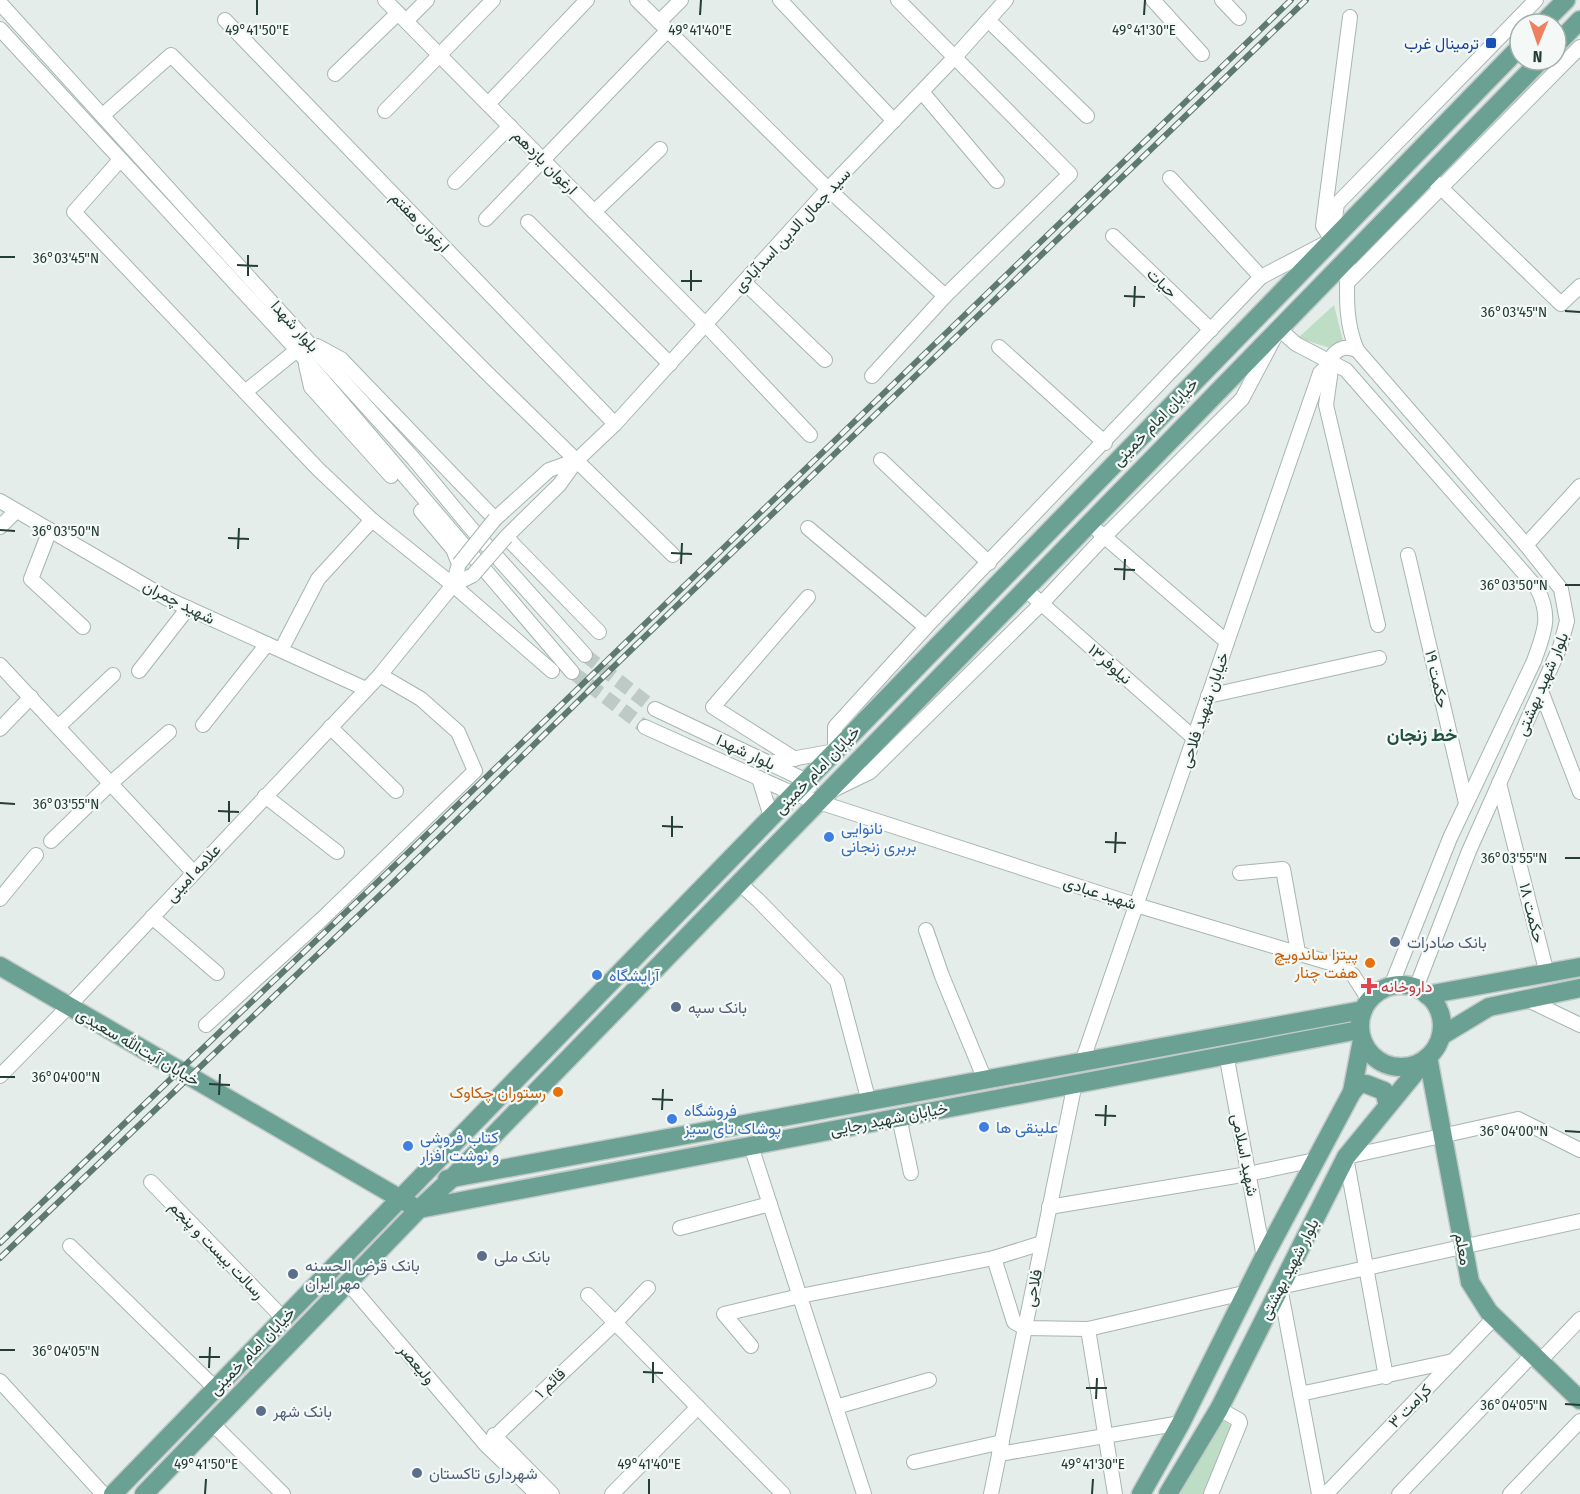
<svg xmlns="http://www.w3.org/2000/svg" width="1580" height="1494" viewBox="0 0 1580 1494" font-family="'Fira Sans Condensed',Vazirmatn,sans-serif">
	<rect width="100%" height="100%" fill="#e4ede9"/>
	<g fill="#bdddc5">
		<path d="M1334 305 1346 353 1298 338Z"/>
		<path d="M1220 1418 1233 1427 1205 1494H1177Z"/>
	</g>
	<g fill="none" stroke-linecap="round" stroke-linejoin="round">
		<g stroke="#becac5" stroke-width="14" stroke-dasharray="14 7" stroke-linecap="butt">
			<path d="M585 655 655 709"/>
			<path d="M572 672 645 727"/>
		</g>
		<g stroke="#a7b5b0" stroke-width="16">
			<g id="minor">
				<path d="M385 0 705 324 810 435"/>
				<path d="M637 0 828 189 945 296"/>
				<path d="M780 0 894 121"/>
				<path d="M1153 0 1202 54"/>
				<path d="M1222 0 1239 18"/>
				<path d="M0 3 413 458 470 527 585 655"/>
				<path d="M225 20 615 424"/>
				<path d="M988 20 1087 116"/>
				<path d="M406 21 427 0"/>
				<path d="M659 22 681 0"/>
				<path d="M0 29 297 350 572 672"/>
				<path d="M335 74 398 13"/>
				<path d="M922 92 997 181"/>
				<path d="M488 104 587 0"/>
				<path d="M385 111 493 0"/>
				<path d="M103 115 171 55 485 371 673 555"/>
				<path d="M120 160 74 212 318 469 372 520 453 585 552 671"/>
				<path d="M1170 178 1261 277"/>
				<path d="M1434 181 1561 304 1580 286"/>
				<path d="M455 182 510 126"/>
				<path d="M594 212 660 149"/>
				<path d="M486 219 668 30"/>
				<path d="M528 222 670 364"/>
				<path d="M1113 236 1211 330"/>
				<path d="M1332 240 1337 204 1536 0"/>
				<path d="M1332 240 1323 226 1350 17"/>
				<path d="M1348 258C1347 290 1344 320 1357 350L1526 545 1561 589 1567 621 1560 647 1469 851 1416 988"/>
				<path d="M744 282 825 360"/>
				<path d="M1347 283 1580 47"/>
				<path d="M317 346 341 359 495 519 549 470 577 460"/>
				<path d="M999 347 1105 443"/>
				<path d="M1357 350C1347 346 1340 347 1333 355L1326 405 1378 625"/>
				<path d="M306 365 311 387 391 476"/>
				<path d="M872 376 945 296 1070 174 898 0"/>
				<path d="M245 392 297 350"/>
				<path d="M881 460 989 563"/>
				<path d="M0 501 168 599 366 689"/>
				<path d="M421 511 453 549 459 564 453 585"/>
				<path d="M0 527 16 511"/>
				<path d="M808 528 926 627"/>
				<path d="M50 530 31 579 83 627"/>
				<path d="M1099 532 1227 642"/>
				<path d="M1526 545 1580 486"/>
				<path d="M1408 555 1466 803"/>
				<path d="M1025 589 1194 738"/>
				<path d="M599 632 506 537 559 485 577 460 615 424 828 189 954 58 1006 0"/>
				<path d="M281 650 318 579 372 520"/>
				<path d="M0 665 194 873"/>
				<path d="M139 671 188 608"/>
				<path d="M1541 691 1580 792"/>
				<path d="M1208 696 1379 658"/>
				<path d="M655 709 807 781 810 786"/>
				<path d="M203 725 267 644"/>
				<path d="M58 727 113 675"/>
				<path d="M330 727 396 791"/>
				<path d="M645 727 794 794 1136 905 1337 965 1353 975 1369 1000"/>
				<path d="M0 729 31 697"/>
				<path d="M795 759 713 707 808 597"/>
				<path d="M770 763 835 751V727L926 627 1261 277 1322 245"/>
				<path d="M759 778 771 817"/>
				<path d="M1499 783 1547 974"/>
				<path d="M835 789 870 772 1042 603 1105 536 1242 399 1279 329 1296 344 1346 370 1537 588C1552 618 1544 632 1534 661L1450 838 1391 986"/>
				<path d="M265 796 337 852"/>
				<path d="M51 841 111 783 169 732"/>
				<path d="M1240 873 1283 869 1298 952"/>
				<path d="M739 883 758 900 837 981 869 1102"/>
				<path d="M0 899 36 855"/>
				<path d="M152 917 217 973"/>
				<path d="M926 930 942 976 985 1080"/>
				<path d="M1526 999 1580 1025"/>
				<path d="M206 1025 322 919 475 771 458 732 421 699 380 675"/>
				<path d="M1226 1054 1264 1257"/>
				<path d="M1082 1062 1320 373 1332 362"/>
				<path d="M0 1076 68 1007 380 675 453 585 473 575"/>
				<path d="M899 1117 911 1173"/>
				<path d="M751 1146 864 1494"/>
				<path d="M151 1182 284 1319"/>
				<path d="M1049 1207 1248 1174 1315 1160"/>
				<path d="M680 1228 770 1204"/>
				<path d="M70 1246 216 1389"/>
				<path d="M994 1258 1014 1322 1025 1328 1088 1329 1248 1292"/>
				<path d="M348 1283 486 1445 537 1494"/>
				<path d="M588 1295 783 1494"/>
				<path d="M1088 1329 1115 1494"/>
				<path d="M751 1346 724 1314 800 1296 994 1258 1042 1243"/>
				<path d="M1540 1361 1580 1319"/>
				<path d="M1386 1377 1346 1157 1518 1119 1580 1150"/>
				<path d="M0 1381 103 1494"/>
				<path d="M1300 1394 1453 1361"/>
				<path d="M836 1407 929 1380"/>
				<path d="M212 1423 283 1494"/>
				<path d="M494 1435 552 1494"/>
				<path d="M486 1445 615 1323 648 1288"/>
				<path d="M999 1454 1181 1423"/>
				<path d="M914 1462 1002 1442"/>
				<path d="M612 1494 698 1407"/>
				<path d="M991 1494 1075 1083"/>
				<path d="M1211 1494 1240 1423 1239 1420 1219 1409"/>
				<path d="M1319 1494 1280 1287 1580 1221"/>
				<path d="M1326 1494 1495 1317"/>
				<path d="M1399 1494 1533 1354"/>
				<path d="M1510 1494 1580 1421"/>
			</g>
		</g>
		<g stroke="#c2c9c7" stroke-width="21">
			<g id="major">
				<path d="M1542 24 1566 0"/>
				<path d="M1556 45 1580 20"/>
				<path d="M0 966 411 1205"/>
				<circle cx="1401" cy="1026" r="41"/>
				<path d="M1427 995 1580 967"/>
				<path d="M1441 1036 1489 1007 1580 988"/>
				<path d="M1428 1057 1470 1282 1489 1312 1580 1400"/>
				<path d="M1352 1092 1359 1084H1366L1384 1091 1388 1105"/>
				<path d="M447 1179 1363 1010"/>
				<path d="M419 1209 1359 1030"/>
				<path d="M113 1494 1520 47"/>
				<path d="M144 1494 419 1209 450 1180 1541 60"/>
				<path d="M1141 1494 1181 1423 1264 1257 1352 1092 1362 1040"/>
				<path d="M1168 1494 1219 1409 1346 1157 1428 1057"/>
			</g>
		</g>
		<use href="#minor" stroke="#fff" stroke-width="14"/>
		<use href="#major" stroke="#6aa192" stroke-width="18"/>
		<g stroke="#5e7971" stroke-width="6">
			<g id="rail">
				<path d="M0 1243 179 1071 388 872 1291 0"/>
				<path d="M0 1258 397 879 603 677 1306 0"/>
			</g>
		</g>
		<use href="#rail" stroke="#f4f9f7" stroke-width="4" stroke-dasharray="11" stroke-linecap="butt"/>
		<g stroke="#a7b5b0" stroke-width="16" stroke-linecap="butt">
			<g id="minor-bridge">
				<path d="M459 564 495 519"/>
				<path d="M473 575 506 537"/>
			</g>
		</g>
		<use href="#minor-bridge" stroke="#fff" stroke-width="14"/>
	</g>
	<path fill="none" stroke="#243e36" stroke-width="2" d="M257 15V0M700 15 701 0M1144 15 1145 0M0 257H15M237 265 258 266M248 276V255M681 281H702M691 291V270M1124 296 1145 297M1134 307 1135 286M1565 311 1580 312M0 530 15 531M228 538 249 539M238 549 239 528M671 553 692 554M681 564 682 543M1114 569 1135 570M1124 580 1125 559M1565 585H1580M0 803 15 804M218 811 239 812M229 822V801M662 826 683 827M672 837V816M1105 842 1126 843M1115 853 1116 832M1565 858H1580M0 1077H15M209 1084 230 1085M219 1095 220 1074M652 1099 673 1100M662 1110 663 1089M1095 1115 1116 1116M1105 1126 1106 1105M1565 1131 1580 1132M0 1350H15M199 1357H220M209 1368 210 1347M643 1372 663 1373M653 1383V1362M1086 1388H1107M1096 1399 1097 1378M1565 1404 1580 1405M205 1494 206 1479M649 1494V1479M1092 1494 1093 1479"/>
	<rect fill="#1a4fb4" stroke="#f4f9f7" stroke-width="2" x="1485" y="37" width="12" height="12" rx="3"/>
	<g fill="#3f7fe0" stroke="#f4f9f7" stroke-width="2">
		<circle cx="829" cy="837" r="6"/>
		<circle cx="597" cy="975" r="6"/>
		<circle cx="672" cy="1119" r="6"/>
		<circle cx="984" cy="1127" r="6"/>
		<circle cx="408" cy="1146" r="6"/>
	</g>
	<g fill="#5c6f8a" stroke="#f4f9f7" stroke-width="2">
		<circle cx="1395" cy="942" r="6"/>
		<circle cx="676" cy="1007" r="6"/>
		<circle cx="482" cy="1256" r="6"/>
		<circle cx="293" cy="1274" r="6"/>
		<circle cx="261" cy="1411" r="6"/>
		<circle cx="417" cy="1473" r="6"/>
	</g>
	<g fill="#e8710a" stroke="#f4f9f7" stroke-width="2">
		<circle cx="1370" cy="963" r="6"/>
		<circle cx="558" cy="1092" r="6"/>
	</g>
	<path fill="#e0444e" stroke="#f4f9f7" stroke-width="2" d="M1366 977h6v6h6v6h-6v6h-6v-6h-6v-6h6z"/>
	<g text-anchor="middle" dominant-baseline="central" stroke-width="4.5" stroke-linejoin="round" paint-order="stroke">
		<g font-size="16" fill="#164399" stroke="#f4f9f7" text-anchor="end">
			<text x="1479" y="43">ترمینال غرب</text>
		</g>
		<g font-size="16" fill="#243e36" stroke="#f4f9f7">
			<text transform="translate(545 162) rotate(45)">ارغوان یازدهم</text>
			<text transform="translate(420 222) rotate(46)">ارغوان هفتم</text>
			<text transform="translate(792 230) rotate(-47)">سید جمال الدین اسدآبادی</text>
			<text transform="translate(1162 283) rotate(44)">حیات</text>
			<text transform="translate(295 326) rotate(48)">بلوار شهدا</text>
			<text transform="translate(1155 422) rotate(-46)">خیابان امام خمینی</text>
			<text transform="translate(179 602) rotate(27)">شهید چمران</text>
			<text transform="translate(1110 664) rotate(41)">نیلوفر۱۳</text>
			<text transform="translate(1437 679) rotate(77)">حکمت ۱۹</text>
			<text transform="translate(1542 684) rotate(-67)">بلوار شهید بهشتی</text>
			<text transform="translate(1204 710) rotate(-71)">خیابان شهید فلاحی</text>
			<text transform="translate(746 752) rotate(25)">بلوار شهدا</text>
			<text transform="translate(817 770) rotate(-46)">خیابان امام خمینی</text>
			<text transform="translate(193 873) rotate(-47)">علامه امینی</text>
			<text transform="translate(1100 893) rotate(18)">شهید عبادی</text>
			<text transform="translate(1532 913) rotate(76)">حکمت ۱۸</text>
			<text transform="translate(138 1047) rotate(30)">خیابان آیت‌الله سعیدی</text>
			<text transform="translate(889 1119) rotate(-11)">خیابان شهید رجایی</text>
			<text transform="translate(1245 1155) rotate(79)">شهید اسلامی</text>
			<text transform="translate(1463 1249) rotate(79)">معلم</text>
			<text transform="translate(217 1250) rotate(46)">رسالت بیست و پنجم</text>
			<text transform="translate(1289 1269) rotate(-63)">بلوار شهید بهشتی</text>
			<text transform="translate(1033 1288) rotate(-78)">فلاحی</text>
			<text transform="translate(252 1351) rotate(-46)">خیابان امام خمینی</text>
			<text transform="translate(417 1364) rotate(50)">ولیعصر</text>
			<text transform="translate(550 1383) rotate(-43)">قائم ۱</text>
			<text transform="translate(1410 1406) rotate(-46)">کرامت ۳</text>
		</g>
		<g font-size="16" fill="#366cbe" stroke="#f4f9f7" text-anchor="start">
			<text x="841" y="828">نانوایی<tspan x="841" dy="18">بربری زنجانی</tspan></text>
			<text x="609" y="975">آرایشگاه</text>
			<text x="684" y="1110">فروشگاه<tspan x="684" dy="18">پوشاک تای سیز</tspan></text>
			<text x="996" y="1127">علینقی ها</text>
			<text x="420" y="1137">کتاب فروشی<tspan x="420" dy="18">و نوشت افزار</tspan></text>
		</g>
		<g font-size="16" fill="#4e5e75" stroke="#f4f9f7" text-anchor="start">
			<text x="1407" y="942">بانک صادرات</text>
			<text x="688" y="1007">بانک سپه</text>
			<text x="494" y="1256">بانک ملی</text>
			<text x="305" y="1265">بانک قرض الحسنه<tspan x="305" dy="18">مهر ایران</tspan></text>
			<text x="273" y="1411">بانک شهر</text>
			<text x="429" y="1473">شهرداری تاکستان</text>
		</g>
		<g font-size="16" fill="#c56008" stroke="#f4f9f7" text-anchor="end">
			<text x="1358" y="954">پیتزا ساندویچ<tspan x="1358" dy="18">هفت چنار</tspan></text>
			<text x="546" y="1092">رستوران چکاوک</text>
		</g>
		<g font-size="16" fill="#be3a42" stroke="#f4f9f7" text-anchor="start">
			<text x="1381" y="986">داروخانه</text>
		</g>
		<g font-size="18" font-weight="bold" fill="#205043" stroke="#f4f9f7">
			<text x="1422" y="735">خط زنجان</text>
		</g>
	</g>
	<g font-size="15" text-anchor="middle" fill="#243e36" stroke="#f4f9f7" stroke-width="4.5" stroke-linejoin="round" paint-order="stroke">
		<text x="257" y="35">49°41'50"E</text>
		<text x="700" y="35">49°41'40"E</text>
		<text x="1144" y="35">49°41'30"E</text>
		<text x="66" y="263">36°03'45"N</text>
		<text x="1514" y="317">36°03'45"N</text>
		<text x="66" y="536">36°03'50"N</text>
		<text x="1514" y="590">36°03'50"N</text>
		<text x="66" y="809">36°03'55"N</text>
		<text x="1514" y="863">36°03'55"N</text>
		<text x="66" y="1082">36°04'00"N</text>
		<text x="1514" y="1136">36°04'00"N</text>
		<text x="66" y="1356">36°04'05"N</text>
		<text x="1514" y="1410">36°04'05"N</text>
		<text x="206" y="1469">49°41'50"E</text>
		<text x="649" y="1469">49°41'40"E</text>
		<text x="1093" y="1469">49°41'30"E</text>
	</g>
	<g transform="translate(1538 42) rotate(182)"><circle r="28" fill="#f4f9f7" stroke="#a1aeaa" stroke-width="1.5"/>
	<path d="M0-4.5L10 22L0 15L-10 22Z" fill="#ee8061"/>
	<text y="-9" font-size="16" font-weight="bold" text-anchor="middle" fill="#243e36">N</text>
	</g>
</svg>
